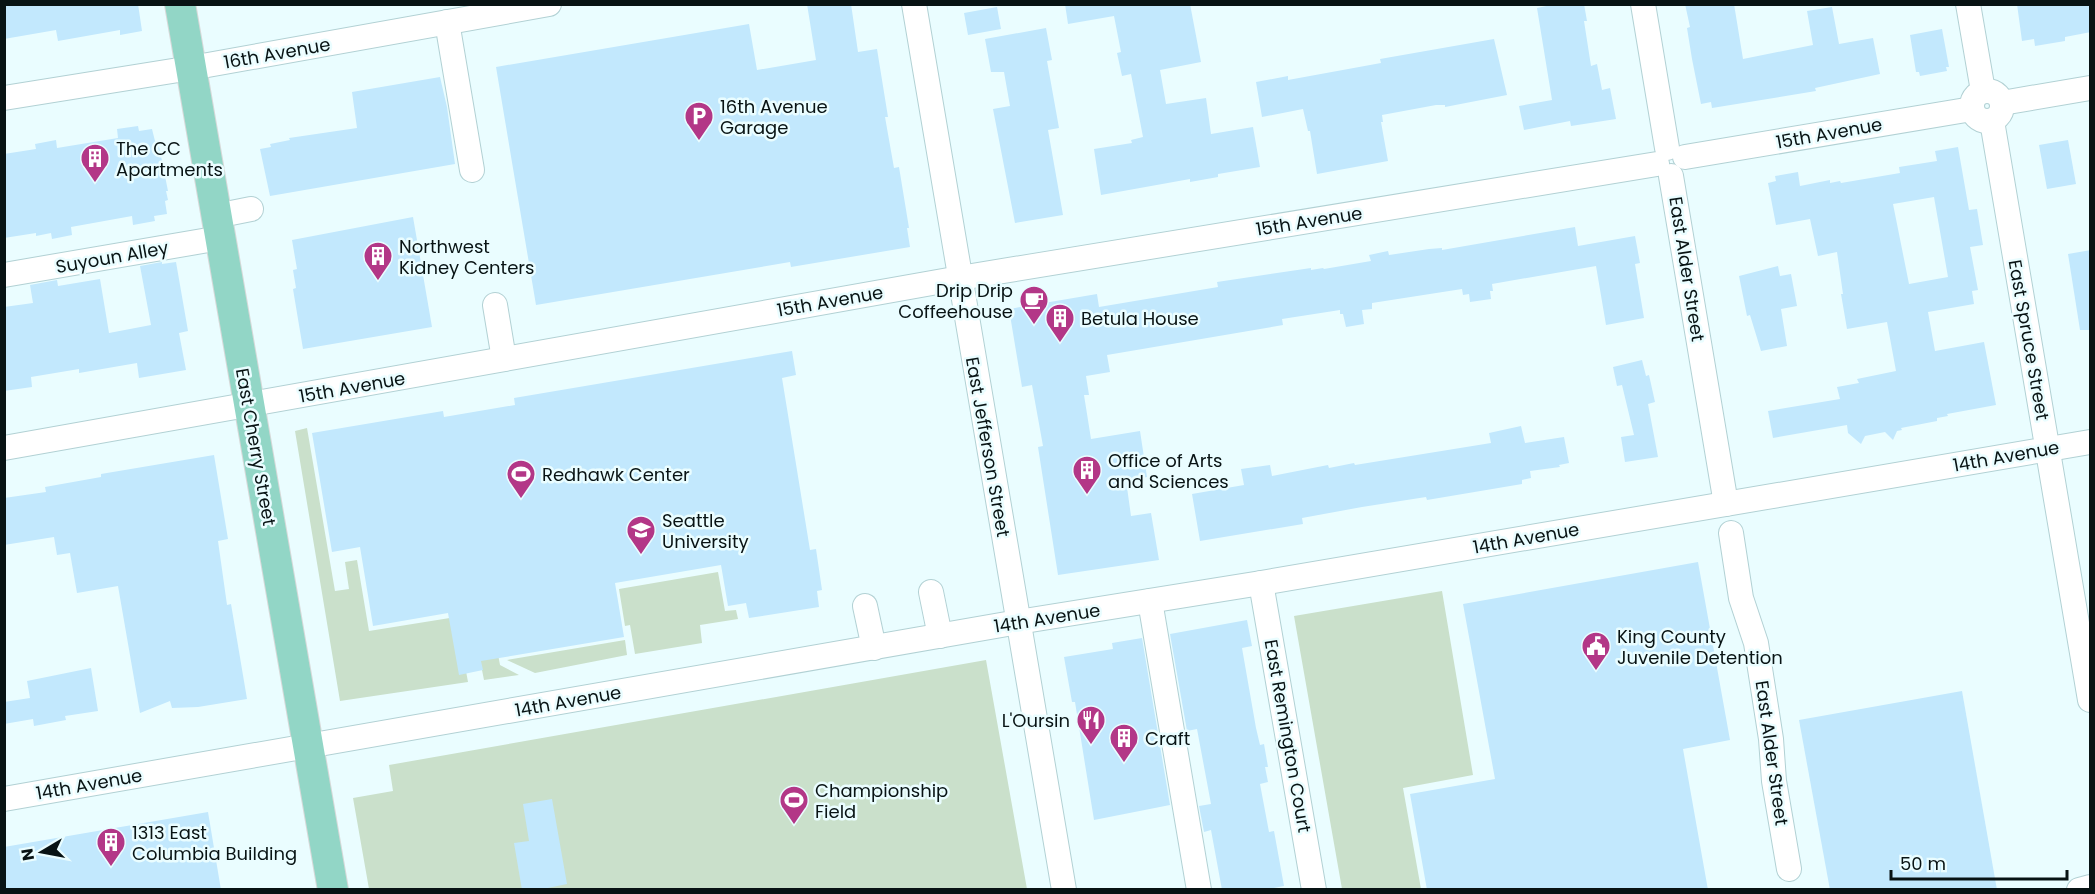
<svg xmlns="http://www.w3.org/2000/svg" width="2095" height="894" viewBox="0 0 2095 894" font-family="Poppins,sans-serif">
	<rect width="100%" height="100%" fill="#eafdff"/>
	<g fill="#cae0cb">
		<path d="M307 428 335 591 349 589 345 562 357 560 369 631 456 617 468 682 340 701 295 431Z"/>
		<path d="M718 572 725 611 736 610 738 619 700 625 702 643 635 654 630 625 625 626 619 589Z"/>
		<path d="M1442 591 1473 775 1403 788 1421 889H1342L1294 616Z"/>
		<path d="M491 617 500 665 519 675 484 680 472 620Z"/>
		<path d="M625 640 627 655 535 673 507 660Z"/>
		<path d="M986 660 1027 889H369L353 798 393 791 389 765Z"/>
	</g>
	<g fill="#c2e8fd" fill-rule="evenodd">
		<path d="M4 4H138L142 31 120 35V30L58 41 56 30 4 39Z"/>
		<path d="M807 4H851L858 52 877 49 888 117H885L894 168 899 167 909 228H907L910 247 791 267 790 262 536 305 496 67 749 24 757 70 816 60Z"/>
		<path d="M1065 4H1190L1201 62 1160 70 1166 104 1206 98 1211 134 1253 127 1260 167 1218 174V177L1190 182V179L1101 195 1094 149 1132 143 1131 140 1143 137 1131 74 1122 76 1117 53 1121 52 1114 16 1068 24Z"/>
		<path d="M1556 4H1584L1587 21H1584L1591 66 1597 64 1602 90 1610 88 1616 119 1571 126 1570 121 1524 130 1519 106 1552 100 1537 8Z"/>
		<path d="M1685 4H1734L1743 59 1813 45 1807 11 1832 7 1839 44 1873 38 1880 74 1815 88 1816 91 1712 108 1711 102 1701 104 1692 59 1687 28 1690 27Z"/>
		<path d="M2017 4H2091V32L2065 37V41L2035 46 2034 39 2022 41Z"/>
		<path d="M997 7 1001 29 968 35 964 13Z"/>
		<path d="M1046 28 1052 60 1047 61 1059 128 1048 130 1063 215 1015 223 993 109 1010 106 1004 72H991L985 39Z"/>
		<path d="M1942 29 1949 67H1946L1947 71 1920 76 1919 72H1916L1910 35Z"/>
		<path d="M1494 39 1507 95 1445 107V105H1436L1382 115 1383 122H1381L1388 161 1317 174 1310 131H1308L1303 109 1262 117 1256 82 1288 76V80L1381 63 1380 59Z"/>
		<path d="M440 77 447 107 455 164 270 196 260 149 271 147 270 144 290 140 289 138 357 128 352 92Z"/>
		<path d="M138 126 139 131 152 129 155 141H158L168 191H166L168 200 165 201 167 214 154 216 155 221 133 225 132 216 71 227 72 235 52 239 51 233 36 236V233L4 238V154L36 149 35 144 56 140 57 148 118 138 117 129Z"/>
		<path d="M2068 140 2076 184 2047 189 2039 145Z"/>
		<path d="M1958 147 1969 210 1977 209 1983 245 1970 247 1978 290 1972 291 1974 304 1928 312 1935 351 1984 342 1996 405 1947 414 1948 416 1937 418V421L1901 428 1902 430 1897 431 1893 440 1885 432 1865 436 1861 444 1848 433 1847 425 1773 438 1768 411 1840 399 1837 387 1859 383 1857 379 1896 371 1887 322 1847 329 1841 294H1843L1837 252 1818 256 1810 219 1776 225 1768 183 1776 181 1775 176 1798 172 1800 186 1830 180V183L1840 181 1841 183 1900 173 1899 167 1937 161 1935 151ZM1934 197 1948 277 1909 284 1893 204Z"/>
		<path d="M413 217 432 327 303 349 293 289 296 288 293 270 297 269 292 240Z"/>
		<path d="M1575 227 1578 246 1635 236 1640 263 1635 264 1644 318 1606 325 1596 266 1492 284 1493 291H1490L1491 299 1470 302 1469 294 1463 295 1462 289 1372 303V309L1362 310 1364 324 1346 327 1343 314H1340V310L1282 319 1283 325 1107 355 1110 372 1086 376 1089 395H1084L1091 439 1140 431 1147 477 1126 480 1131 516 1151 513 1159 560 1058 575 1038 447 1043 446 1032 385 1022 387 1009 309 1097 294 1099 307 1218 287 1217 282 1311 268V270L1323 268 1324 269 1371 261 1369 255 1388 251 1389 255 1429 249 1442 248V250Z"/>
		<path d="M2091 250V330H2080L2068 254Z"/>
		<path d="M162 262V264L176 262 188 331 179 333 186 370 139 378 137 363 79 373V369L31 377 32 387 4 391V307L33 303 30 285 57 280 58 286 100 279 109 333 151 325 140 266Z"/>
		<path d="M1778 266 1780 276 1791 274 1797 306 1781 309 1787 346 1761 351 1750 315 1747 316 1739 276Z"/>
		<path d="M792 351 796 375 782 378 810 550 816 549 822 590 817 591 819 607 749 618 746 603 728 606 721 565 615 583 624 637 481 661 483 670 459 675 448 613 373 626 360 547 332 552 312 433 443 411 444 417 515 405 514 398Z"/>
		<path d="M1642 360 1646 376 1649 375 1655 402 1648 404 1658 457 1625 462 1621 437 1634 435 1622 385 1617 386 1613 367Z"/>
		<path d="M1521 426 1525 443 1564 437 1569 463 1559 465 1560 467 1530 471 1531 478 1522 480V484L1427 500 1426 497 1362 507 1302 518 1303 524 1200 541 1192 494 1244 485 1241 469 1270 465 1272 476 1328 465 1329 468 1354 463 1355 465 1491 443 1489 433Z"/>
		<path d="M214 455 228 539 218 541 227 605 231 604 247 699 198 707 172 708 170 701 140 713 118 586 77 593 70 553 57 555 54 537 4 545V498L46 492 45 487 101 477V474Z"/>
		<path d="M1698 562 1730 740 1683 749 1708 890H1427L1410 794 1495 779 1463 604Z"/>
		<path d="M1247 620 1252 646 1242 648 1256 728 1260 745 1264 744 1268 767H1265L1268 782 1260 784 1269 832 1274 831 1284 886 1263 890H1222L1211 830 1204 832 1199 806 1211 804 1197 729 1187 731 1170 634Z"/>
		<path d="M1142 638 1170 805 1094 820 1075 702H1072L1064 657 1113 649 1112 643Z"/>
		<path d="M91 668 98 711 65 716 66 720 34 726 33 719 4 724V702L30 698 27 681Z"/>
		<path d="M1962 691 1997 890H1830L1799 720Z"/>
		<path d="M552 799 567 884 538 890H522L514 843 529 841 523 804Z"/>
		<path d="M208 812 221 890H4V847Z"/>
	</g>
	<g fill="none" stroke-linecap="round" stroke-linejoin="round">
		<g stroke="#b2d1d4" stroke-width="26">
			<g id="minor">
				<path d="M914 4 1064 890"/>
				<path d="M1643 4 1667 148"/>
				<path d="M1968 4 1983 91"/>
				<path d="M447 22 472 170"/>
				<circle cx="1987" cy="106" r="15"/>
				<path d="M4 98 191 68 549 4"/>
				<path d="M2002 103 2090 88"/>
				<path d="M1992 121 2090 700"/>
				<path d="M1685 157 1972 109"/>
				<path d="M1671 176 1726 504"/>
				<path d="M216 216 251 209"/>
				<path d="M4 275 220 238"/>
				<path d="M495 305 504 359"/>
				<path d="M4 448 960 278 1657 164"/>
				<path d="M1731 533 1741 598 1756 643 1771 739 1774 781 1789 869"/>
				<path d="M1261 583 1314 890"/>
				<path d="M931 592 940 636"/>
				<path d="M1150 601 1199 890"/>
				<path d="M865 606 874 648"/>
				<path d="M4 799 1018 622 1261 583 2090 442"/>
				<path d="M2079 890 2090 887"/>
			</g>
		</g>
		<g stroke="#d7d9d9" stroke-width="32">
			<path id="major" d="M180 4 333 890"/>
		</g>
		<use href="#minor" stroke="#fff" stroke-width="24"/>
		<use href="#major" stroke="#92d6c6" stroke-width="30"/>
	</g>
	<defs>
		<g id="parking-pin" transform="scale(1.5)"><path d="M0 17L-7.5 6A9.5 9.5 0 1 1 7.5 6Z" fill="#b33787" stroke="#eafdff"/><path d="M-3.5-5.5H1a3.5 3.5 0 0 1 0 7H-1V5.5H-3.5ZM-1-3.4V-.6H.8a1.4 1.4 0 0 0 0-2.8Z" fill="#fff"/></g>
		<g id="building-pin" transform="scale(1.5)"><path d="M0 17L-7.5 6A9.5 9.5 0 1 1 7.5 6Z" fill="#b33787" stroke="#eafdff"/><path d="M-4-6H4V6H1V3H-1V6H-4ZM-2.5-4.3h1.7v1.8h-1.7ZM.8-4.3h1.7v1.8H.8ZM-2.5-1h1.7V.8h-1.7ZM.8-1h1.7V.8H.8Z" fill="#fff"/></g>
		<g id="cafe-pin" transform="scale(1.5)"><path d="M0 17L-7.5 6A9.5 9.5 0 1 1 7.5 6Z" fill="#b33787" stroke="#eafdff"/><path d="M-5.5-4.5H6V0H3Q3 3.5 0 3.5H-2.5Q-5.5 3.5-5.5 0ZM3-3.2v2h1.7v-2ZM-6 4.5H4V6H-6Z" fill="#fff"/></g>
		<g id="stadium-pin" transform="scale(1.5)"><path d="M0 17L-7.5 6A9.5 9.5 0 1 1 7.5 6Z" fill="#b33787" stroke="#eafdff"/><path d="M0-5a6.5 5 0 1 0 0 10a6.5 5 0 1 0 0-10ZM-3.5-1.8h7v3.6h-7Z" fill="#fff"/></g>
		<g id="university-pin" transform="scale(1.5)"><path d="M0 17L-7.5 6A9.5 9.5 0 1 1 7.5 6Z" fill="#b33787" stroke="#eafdff"/><path d="M0-5L7-2L0 1L-7-2ZM-4 1L0 2.5L4 1V4Q0 6-4 4Z" fill="#fff"/></g>
		<g id="civic-pin" transform="scale(1.5)"><path d="M0 17L-7.5 6A9.5 9.5 0 1 1 7.5 6Z" fill="#b33787" stroke="#eafdff"/><path d="M-.6-6.5H3V-4.5H.6V-3L4-1V1h2V6H-6V1h2V-1L-.6-3ZM-1.2 2.5V6h2.4V2.5Z" fill="#fff"/></g>
		<g id="restaurant-pin" transform="scale(1.5)"><path d="M0 17L-7.5 6A9.5 9.5 0 1 1 7.5 6Z" fill="#b33787" stroke="#eafdff"/><path d="M-5-6h1v4h1v-4h1v4h1v-4h1v5L-1.5 .5V6h-2V.5L-5-1ZM5-6V6H3V1.5H1.5Q1.5-4 5-6Z" fill="#fff"/></g>
	</defs>
	<g fill-rule="evenodd">
		<use href="#parking-pin" x="699" y="116"/>
		<use href="#building-pin" x="95" y="158"/>
		<use href="#building-pin" x="378" y="256"/>
		<use href="#cafe-pin" x="1034" y="300"/>
		<use href="#building-pin" x="1060" y="318"/>
		<use href="#building-pin" x="1087" y="470"/>
		<use href="#stadium-pin" x="521" y="474"/>
		<use href="#university-pin" x="641" y="530"/>
		<use href="#civic-pin" x="1596" y="646"/>
		<use href="#restaurant-pin" x="1091" y="720"/>
		<use href="#building-pin" x="1124" y="738"/>
		<use href="#stadium-pin" x="794" y="800"/>
		<use href="#building-pin" x="111" y="842"/>
	</g>
	<g text-anchor="middle" dominant-baseline="central" stroke-width="5" stroke-linejoin="round" paint-order="stroke">
		<g font-size="18" fill="#081314" stroke="#eafdff">
			<text transform="translate(277 53) rotate(-10)">16th Avenue</text>
			<text transform="translate(1829 133) rotate(-10)">15th Avenue</text>
			<text transform="translate(1309 221) rotate(-9)">15th Avenue</text>
			<text transform="translate(112 257) rotate(-10)">Suyoun Alley</text>
			<text transform="translate(1687 269) rotate(81)">East Alder Street</text>
			<text transform="translate(830 301) rotate(-10)">15th Avenue</text>
			<text transform="translate(2029 340) rotate(80)">East Spruce Street</text>
			<text transform="translate(352 387) rotate(-10)">15th Avenue</text>
			<text transform="translate(256 447) rotate(80)">East Cherry Street</text>
			<text transform="translate(988 447) rotate(80)">East Jefferson Street</text>
			<text transform="translate(2006 456) rotate(-10)">14th Avenue</text>
			<text transform="translate(1526 538) rotate(-10)">14th Avenue</text>
			<text transform="translate(1047 618) rotate(-9)">14th Avenue</text>
			<text transform="translate(568 701) rotate(-10)">14th Avenue</text>
			<text transform="translate(1288 736) rotate(80)">East Remington Court</text>
			<text transform="translate(1772 753) rotate(82)">East Alder Street</text>
			<text transform="translate(89 784) rotate(-10)">14th Avenue</text>
		</g>
		<g font-size="18" fill="#081314" stroke="#eafdff" text-anchor="start">
			<text x="720" y="106">16th Avenue<tspan x="720" dy="21">Garage</tspan></text>
			<text x="116" y="148">The CC<tspan x="116" dy="21">Apartments</tspan></text>
			<text x="399" y="246">Northwest<tspan x="399" dy="21">Kidney Centers</tspan></text>
			<text x="1013" y="290" text-anchor="end">Drip Drip<tspan x="1013" dy="21">Coffeehouse</tspan></text>
			<text x="1081" y="318">Betula House</text>
			<text x="1108" y="460">Office of Arts<tspan x="1108" dy="21">and Sciences</tspan></text>
			<text x="542" y="474">Redhawk Center</text>
			<text x="662" y="520">Seattle<tspan x="662" dy="21">University</tspan></text>
			<text x="1617" y="636">King County<tspan x="1617" dy="21">Juvenile Detention</tspan></text>
			<text x="1070" y="720" text-anchor="end">L'Oursin</text>
			<text x="1145" y="738">Craft</text>
			<text x="815" y="790">Championship<tspan x="815" dy="21">Field</tspan></text>
			<text x="132" y="832">1313 East<tspan x="132" dy="21">Columbia Building</tspan></text>
		</g>
	</g>
	<rect width="2095" height="894" fill="none" stroke="#081314" stroke-width="12"/>
	<g transform="translate(42 852) rotate(260)" stroke="#eafdff" stroke-width="4.5" paint-order="stroke">
	<path d="M0-4.5L10 22L0 15L-10 22Z" fill="#081314"/>
	<text y="-9" font-size="16" font-weight="bold" text-anchor="middle" fill="#081314">N</text>
	</g>
	<path d="M1891 870v9h176v-9" fill="none" stroke="#081314" stroke-width="3"/>
	<text x="1900" y="870" font-size="18" fill="#081314" stroke="#eafdff" stroke-width="4.5" paint-order="stroke">50 m</text>
</svg>
